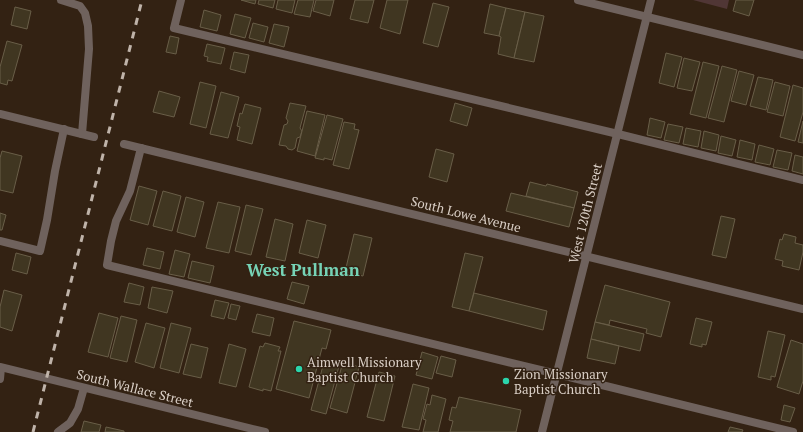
<svg xmlns="http://www.w3.org/2000/svg" width="803" height="432" viewBox="0 0 803 432" font-family="'PT Serif',serif">
	<rect width="100%" height="100%" fill="#332213"/>
	<path fill="#503635" d="M693 0H729L727 9Z"/>
	<g fill="#403621" stroke="#695e48">
		<path d="M241 0H256L255 4Z"/>
		<path d="M259 0H275L273 8 258 4Z"/>
		<path d="M278 0H295L292 13 276 9Z"/>
		<path d="M298 0H314L310 17 294 14Z"/>
		<path d="M316 0H334L330 16 313 11Z"/>
		<path d="M355 0H374L368 23 350 19Z"/>
		<path d="M387 0H408L400 34 380 28Z"/>
		<path d="M736 0H754L749 16 733 11Z"/>
		<path d="M433 3 449 7 438 47 423 43Z"/>
		<path d="M490 4 506 8 499 36 484 33Z"/>
		<path d="M15 7 31 11 27 29 11 25Z"/>
		<path d="M506 8 525 12 514 58 498 54 501 37 499 36Z"/>
		<path d="M204 10 221 15 217 31 200 27Z"/>
		<path d="M525 12 544 16 534 62 514 58Z"/>
		<path d="M235 14 251 18 245 38 230 34Z"/>
		<path d="M253 23 268 27 264 42 249 38Z"/>
		<path d="M274 24 289 27 284 47 269 43Z"/>
		<path d="M170 36 179 38 176 54 166 52Z"/>
		<path d="M7 41 22 45 12 81 8 80 7 85 0 83V67Z"/>
		<path d="M207 44 225 48 221 64 207 61 208 57 204 56Z"/>
		<path d="M234 52 249 55 245 73 230 69Z"/>
		<path d="M666 53 682 57 674 87 659 83Z"/>
		<path d="M684 58 700 62 692 91 677 88Z"/>
		<path d="M703 62 719 66 706 118 690 114Z"/>
		<path d="M722 66 737 70 724 122 708 118Z"/>
		<path d="M739 71 754 75 746 105 731 101Z"/>
		<path d="M758 77 773 80 766 110 750 106Z"/>
		<path d="M200 82 216 86 206 128 190 124Z"/>
		<path d="M775 82 790 86 783 116 767 112Z"/>
		<path d="M793 85 803 88V112L795 141 780 137Z"/>
		<path d="M159 91 180 97 174 117 153 112Z"/>
		<path d="M221 92 239 97 228 138 210 134Z"/>
		<path d="M290 103 306 106 300 128 302 131 300 137 297 138 295 148 292 150 288 149 286 146 279 145 284 125 287 124 288 121 286 118Z"/>
		<path d="M455 103 472 108 467 126 450 121Z"/>
		<path d="M245 104 261 108 252 144 237 140 240 127 237 126 240 113 242 114Z"/>
		<path d="M307 111 325 115 315 156 297 151Z"/>
		<path d="M327 115 343 119 332 160 324 158V160L315 158Z"/>
		<path d="M650 118 665 122 661 138 647 135Z"/>
		<path d="M803 121V143L798 142Z"/>
		<path d="M344 122 355 124 354 129 359 130 349 169 333 165Z"/>
		<path d="M668 124 683 127 679 143 664 140Z"/>
		<path d="M686 128 701 131 698 147 683 144Z"/>
		<path d="M704 131 719 135 716 151 701 148Z"/>
		<path d="M721 136 736 140 732 156 718 153Z"/>
		<path d="M740 140 755 144 752 160 737 157Z"/>
		<path d="M759 145 774 149 770 165 755 162Z"/>
		<path d="M436 149 454 154 447 182 429 177Z"/>
		<path d="M777 150 792 153 788 170 773 167Z"/>
		<path d="M2 151 22 156 13 193 0 190V158Z"/>
		<path d="M795 155 803 157V174L792 171Z"/>
		<path d="M530 182 546 186 547 184 578 192 574 208 526 196Z"/>
		<path d="M139 186 157 191 148 225 130 220Z"/>
		<path d="M163 191 181 196 172 231 153 226Z"/>
		<path d="M511 193 574 208 569 227 506 211Z"/>
		<path d="M186 197 204 202 195 237 177 232Z"/>
		<path d="M218 202 240 207 229 253 206 248Z"/>
		<path d="M246 205 263 209 251 255 235 251Z"/>
		<path d="M0 213 6 215 2 230H0Z"/>
		<path d="M721 216 735 219 726 258 712 255Z"/>
		<path d="M275 219 293 224 285 261 266 257Z"/>
		<path d="M307 220 326 225 318 258 299 253Z"/>
		<path d="M354 234 372 238 363 276 345 272Z"/>
		<path d="M784 234 796 237 795 243 803 245V252L799 270 782 266 783 261 775 259 780 239 782 240Z"/>
		<path d="M147 248 164 252 160 269 143 265Z"/>
		<path d="M175 250 190 254 184 277 169 274Z"/>
		<path d="M16 253 31 257 27 274 12 270Z"/>
		<path d="M465 253 483 257 469 311 452 307Z"/>
		<path d="M192 261 214 266 210 283 188 278Z"/>
		<path d="M292 282 309 286 304 304 287 299Z"/>
		<path d="M129 283 144 287 140 305 124 302Z"/>
		<path d="M605 285 670 302 661 337 646 333 647 329 610 320 609 325 595 322Z"/>
		<path d="M152 287 173 291 167 313 148 308Z"/>
		<path d="M4 290 22 295 12 331 0 327V307Z"/>
		<path d="M474 293 547 311 543 330 469 311Z"/>
		<path d="M215 300 229 303 224 319 211 316Z"/>
		<path d="M231 304 240 306 236 320 228 318Z"/>
		<path d="M99 313 118 318 108 357 88 352Z"/>
		<path d="M257 314 274 318 270 336 252 332Z"/>
		<path d="M121 316 137 320 127 362 110 358Z"/>
		<path d="M696 318 712 322 706 345 702 344V347L690 344Z"/>
		<path d="M294 321 331 330 326 349 322 348 309 398 276 389Z"/>
		<path d="M595 322 644 334 640 351 591 339Z"/>
		<path d="M146 323 165 328 154 368 135 362Z"/>
		<path d="M171 323 191 328 179 373 160 368Z"/>
		<path d="M768 331 785 335 775 377 771 376V380L758 377Z"/>
		<path d="M591 339 619 346 615 364 587 358Z"/>
		<path d="M791 340 803 344V381L799 394 777 387Z"/>
		<path d="M265 343 280 347 278 351H281L271 391 263 389V391L249 387 260 346 263 347Z"/>
		<path d="M191 344 208 348 201 378 183 374Z"/>
		<path d="M229 344 246 349 236 387 219 383Z"/>
		<path d="M422 352 438 357 432 379 416 375Z"/>
		<path d="M441 356 456 360 452 377 436 373Z"/>
		<path d="M324 362 339 366 326 414 311 410Z"/>
		<path d="M343 362 359 367 347 413 330 408Z"/>
		<path d="M379 372 395 376 384 421 367 417Z"/>
		<path d="M413 384 429 388 419 430 402 427Z"/>
		<path d="M432 395 446 399 438 432H423L426 420 423 419 427 404 430 405Z"/>
		<path d="M459 397 521 410 516 432H450L453 421 449 420 452 407 456 408Z"/>
		<path d="M784 405 795 408 790 422 781 420Z"/>
		<path d="M84 421 101 425 99 432H81Z"/>
		<path d="M106 427 124 431V432H105Z"/>
		<path d="M730 427 743 430 742 432H728Z"/>
	</g>
	<g fill="none" stroke-linecap="round" stroke-linejoin="round">
		<g stroke="#6f625d" stroke-width="8">
			<path d="M61 0 80 6 85 13 88 26 89 49 82 134"/>
			<path d="M181 0 174 28 618 134 803 180"/>
			<path d="M141 148 130 191 116 221 111 241 107 265 557 374 793 432"/>
			<path d="M0 241 40 251 47 220 55 171 64 129"/>
			<path d="M0 379 1 368"/>
			<path d="M58 432 70 423 78 409 84 388"/>
		</g>
		<g stroke="#6f625d" stroke-width="8">
			<path d="M578 0 803 55"/>
			<path d="M0 114 94 137"/>
			<path d="M124 144 803 309"/>
			<path d="M0 367 265 432"/>
			<path d="M542 432 651 0"/>
		</g>
		<path stroke="#bfb3a9" stroke-width="3" stroke-dasharray="7 7" stroke-linecap="butt" d="M33 432 142 0"/>
	</g>
	<g fill="#2bd5ac" stroke="#332213" stroke-width="1.5">
		<circle cx="299" cy="369" r="4"/>
		<circle cx="506" cy="381" r="4"/>
	</g>
	<g text-anchor="middle" dominant-baseline="central" stroke-width="3" stroke-linejoin="round" paint-order="stroke">
		<g font-size="13" fill="#dacfc6" stroke="#332213">
			<text transform="translate(585 213) rotate(-76)">West 120th Street</text>
			<text transform="translate(466 214) rotate(14)">South Lowe Avenue</text>
			<text transform="translate(135 388) rotate(14)">South Wallace Street</text>
		</g>
		<g font-size="13" fill="#dacfc6" stroke="#332213" text-anchor="start">
			<text x="307" y="362">Aimwell Missionary<tspan x="307" dy="15">Baptist Church</tspan></text>
			<text x="514" y="374">Zion Missionary<tspan x="514" dy="15">Baptist Church</tspan></text>
		</g>
		<g font-size="17" font-weight="bold" fill="#76d3b6" stroke="#332213">
			<text x="303" y="269">West Pullman</text>
		</g>
	</g>
</svg>
